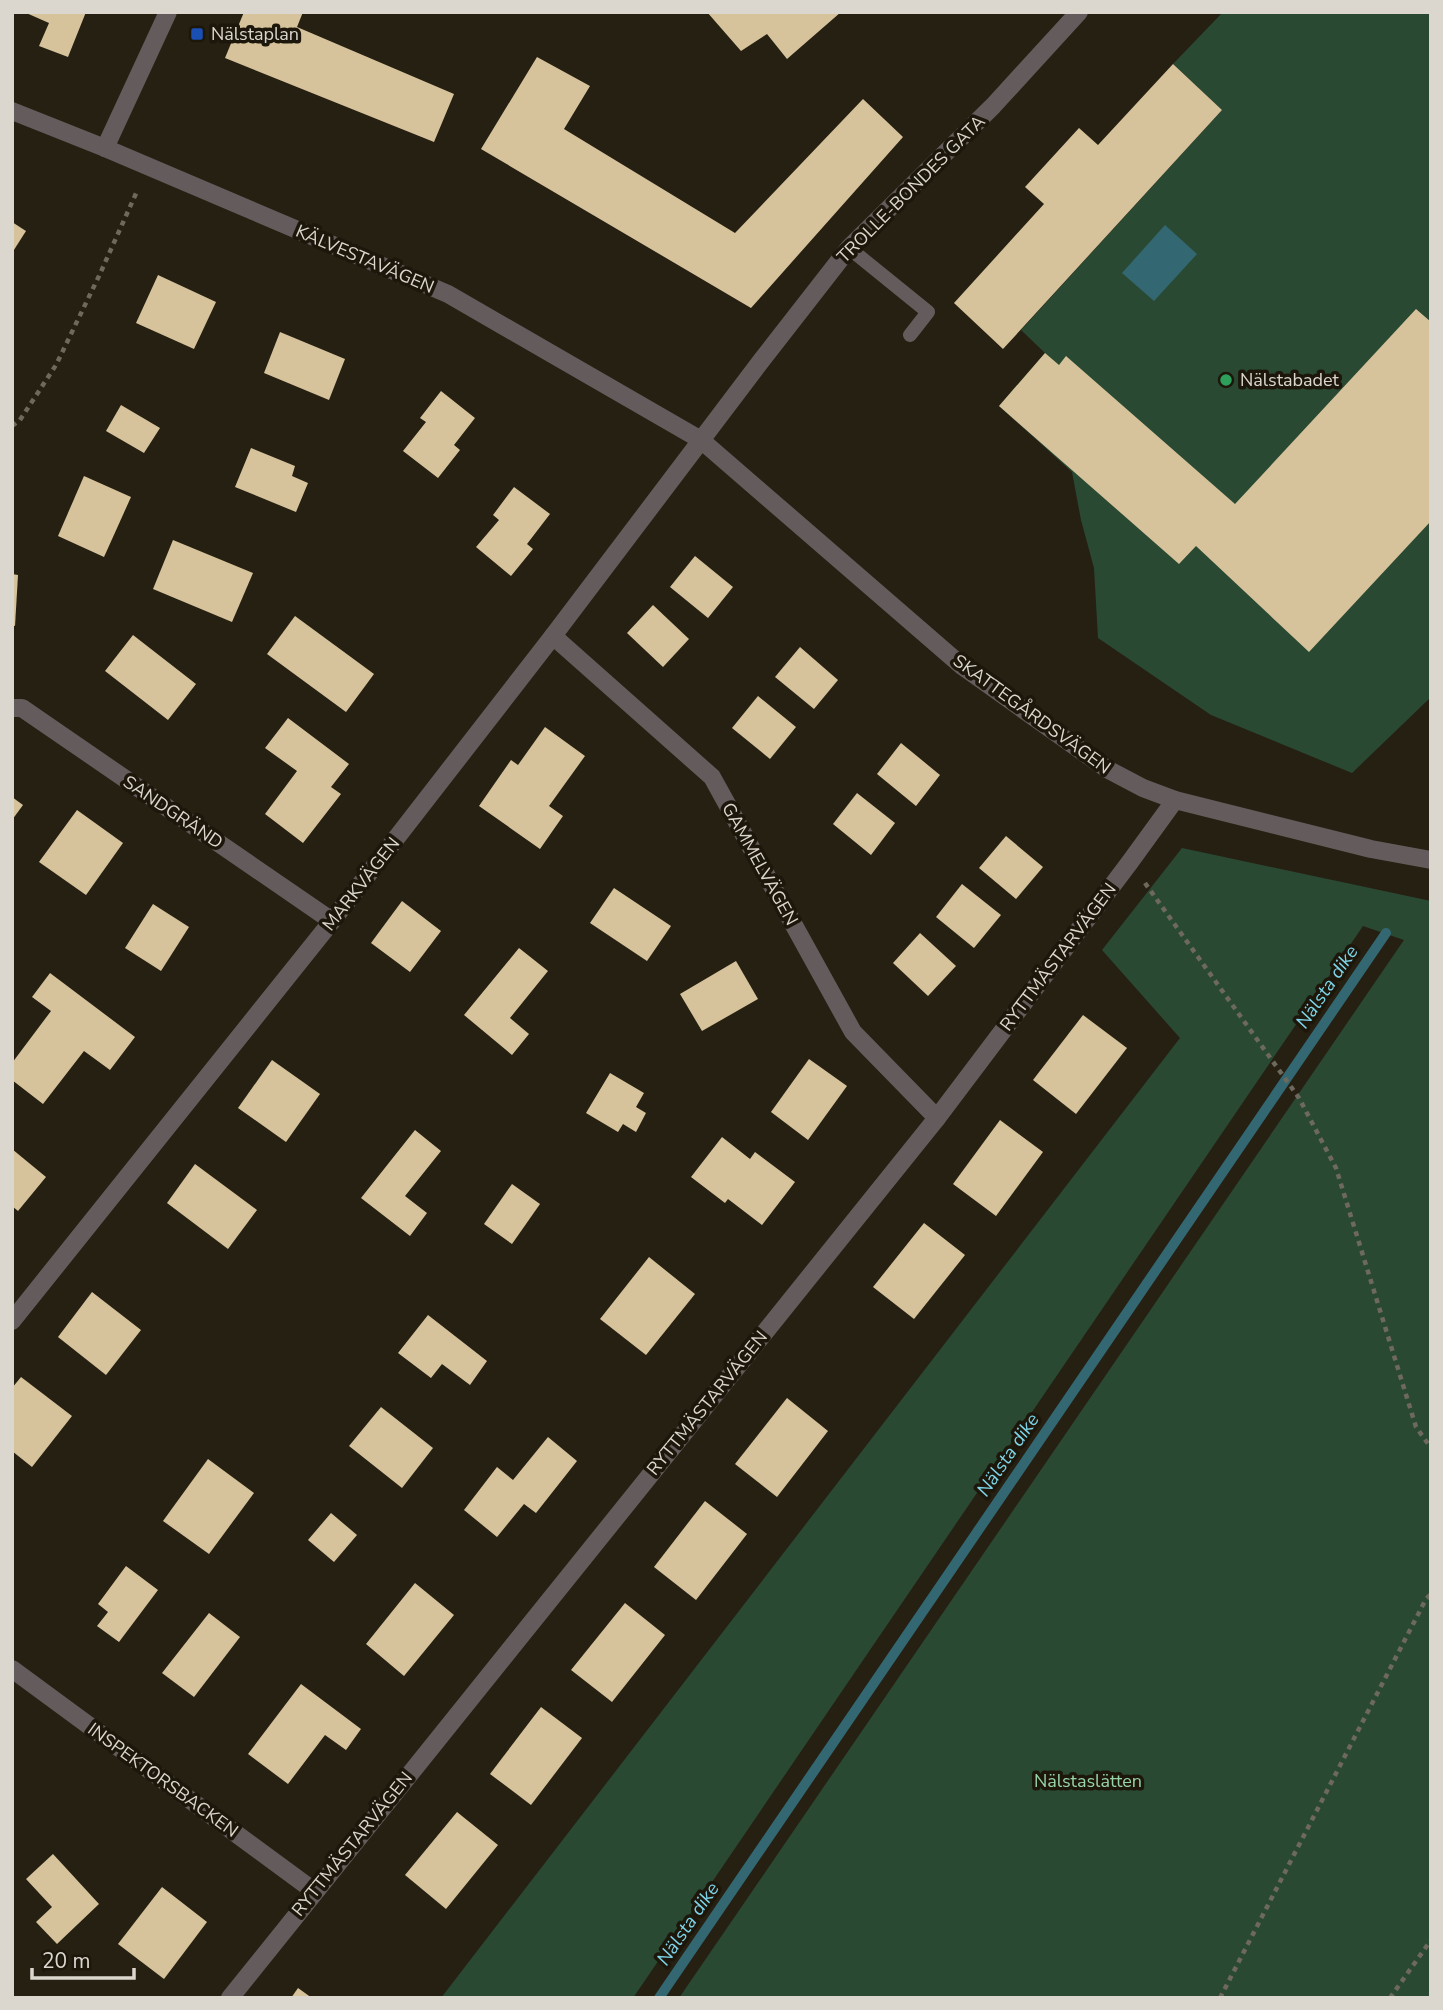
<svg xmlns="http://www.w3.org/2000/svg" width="1443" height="2010" viewBox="0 0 1443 2010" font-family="'Nunito Sans',sans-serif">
	<rect width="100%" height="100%" fill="#262013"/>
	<g fill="#2a4933">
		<path d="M1223 12H1431V697L1352 773 1211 715 1098 638 1094 568 1081 520 1072 472 999 406 1045 353 1021 330 1222 110 1173 64Z"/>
		<path d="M1182 848 1431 901V1998H679L1404 940 1363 926 633 1998H441L1180 1038 1102 950Z"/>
	</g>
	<path fill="#336772" d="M1165 225 1197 254 1154 301 1122 273Z"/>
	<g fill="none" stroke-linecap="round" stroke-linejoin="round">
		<path stroke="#336772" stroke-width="10" d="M659 1998 1386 933"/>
	</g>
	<g fill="#d6c39b">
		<path d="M24 12H86L68 57 39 46 49 23Z"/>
		<path d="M244 12H303L297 27 454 94 434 142 225 58Z"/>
		<path d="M707 12H841L787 59 767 34 741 51Z"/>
		<path d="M537 57 590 86 564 129 735 233 863 99 903 137 751 308 481 149Z"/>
		<path d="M1173 64 1222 110 1003 349 954 303 1044 204 1025 187 1079 128 1098 145Z"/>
		<path d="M12 222 26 231 12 253Z"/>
		<path d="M158 275 216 302 194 349 136 323Z"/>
		<path d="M1416 309 1431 322V521L1309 652 1196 546 1179 564 999 406 1045 353 1059 365 1066 356 1235 504Z"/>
		<path d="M280 332 345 359 329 400 264 373Z"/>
		<path d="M441 391 475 418 454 445 460 450 438 478 403 451 426 422 420 418Z"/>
		<path d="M121 405 160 428 144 453 106 431Z"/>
		<path d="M251 448 295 466 292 476 308 483 296 512 235 487Z"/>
		<path d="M84 476 131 497 104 557 58 536Z"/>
		<path d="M514 487 550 514 527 544 533 549 511 576 476 547 499 520 493 515Z"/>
		<path d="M173 540 253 573 232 622 153 589Z"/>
		<path d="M695 556 733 587 708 618 670 587Z"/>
		<path d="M12 574 18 575 15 626 12 625Z"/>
		<path d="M653 605 689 639 663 667 627 633Z"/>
		<path d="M295 616 374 674 346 712 267 654Z"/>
		<path d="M133 635 196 684 168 720 105 671Z"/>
		<path d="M800 647 838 680 814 709 775 677Z"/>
		<path d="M758 696 796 727 770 759 732 728Z"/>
		<path d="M288 718 349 764 331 787 341 794 303 843 265 814 297 771 265 748Z"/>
		<path d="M545 727 585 756 549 806 563 816 540 849 479 806 511 760 518 765Z"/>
		<path d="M901 743 940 775 916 806 877 774Z"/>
		<path d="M857 793 895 823 871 855 833 824Z"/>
		<path d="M12 797 23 805 12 820Z"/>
		<path d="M77 810 123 843 86 895 39 862Z"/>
		<path d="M1006 836 1043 867 1016 899 979 868Z"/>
		<path d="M962 884 1001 915 974 948 936 917Z"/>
		<path d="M614 888 671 926 647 961 590 923Z"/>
		<path d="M402 901 441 931 410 972 371 943Z"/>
		<path d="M153 904 189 927 161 971 125 948Z"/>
		<path d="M920 933 956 966 928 996 893 963Z"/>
		<path d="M519 948 548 971 510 1018 529 1034 512 1055 464 1015Z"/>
		<path d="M736 961 758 999 702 1031 680 994Z"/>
		<path d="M50 973 135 1037 110 1070 84 1051 43 1104 12 1080V1063L51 1011 32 997Z"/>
		<path d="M1083 1015 1127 1048 1076 1114 1033 1080Z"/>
		<path d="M809 1059 847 1086 808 1140 771 1112Z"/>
		<path d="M272 1060 320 1094 286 1142 238 1108Z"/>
		<path d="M610 1073 644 1093 636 1107 646 1113 636 1132 623 1124 618 1132 586 1113Z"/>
		<path d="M1000 1120 1043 1152 996 1216 953 1184Z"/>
		<path d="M415 1130 441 1151 405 1196 427 1213 410 1236 361 1198Z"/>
		<path d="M722 1137 750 1159 755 1152 795 1182 762 1225 728 1199 725 1203 691 1177Z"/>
		<path d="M12 1149 46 1177 18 1211 12 1206Z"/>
		<path d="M195 1164 257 1210 228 1249 167 1203Z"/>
		<path d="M512 1184 540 1204 512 1244 484 1224Z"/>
		<path d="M924 1223 965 1255 914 1319 873 1287Z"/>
		<path d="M649 1257 695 1294 646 1355 600 1319Z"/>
		<path d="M92 1292 141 1330 106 1375 58 1337Z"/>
		<path d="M428 1315 487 1361 470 1385 442 1364 431 1378 398 1353Z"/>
		<path d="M21 1377 72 1416 32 1467 12 1451V1388Z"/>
		<path d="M787 1398 828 1431 777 1497 735 1464Z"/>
		<path d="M381 1407 433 1448 402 1488 349 1446Z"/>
		<path d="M548 1437 577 1461 536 1513 524 1504 497 1537 464 1510 497 1467 513 1480Z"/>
		<path d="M208 1459 254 1493 209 1554 163 1521Z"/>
		<path d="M705 1501 747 1534 696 1600 654 1567Z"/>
		<path d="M331 1513 357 1535 334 1562 308 1540Z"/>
		<path d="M126 1566 158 1590 119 1642 97 1626 108 1612 98 1604Z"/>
		<path d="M415 1583 454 1615 404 1676 366 1644Z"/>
		<path d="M625 1603 665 1635 612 1702 571 1670Z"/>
		<path d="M209 1613 240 1637 194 1697 162 1673Z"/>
		<path d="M301 1684 361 1729 346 1750 325 1735 288 1784 248 1754Z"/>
		<path d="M541 1707 582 1738 531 1805 490 1774Z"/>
		<path d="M457 1812 498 1845 446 1909 405 1875Z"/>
		<path d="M53 1854 99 1904 57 1944 36 1922 52 1907 26 1879Z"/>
		<path d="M162 1887 207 1922 164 1979 118 1944Z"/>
		<path d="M298 1988 312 1998H291Z"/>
	</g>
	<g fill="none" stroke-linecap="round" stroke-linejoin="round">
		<g stroke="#6e695d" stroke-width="4.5" stroke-dasharray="5 5" stroke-linecap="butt">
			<path d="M12 426 20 420 56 365 99 276 138 189"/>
			<path d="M1145 883 1299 1098 1336 1168 1416 1427 1431 1448"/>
			<path d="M1220 1998 1426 1599 1431 1594"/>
			<path d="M1390 1998 1431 1940"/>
		</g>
		<path stroke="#645c5c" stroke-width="14" d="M849 248 928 312 910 335"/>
		<g stroke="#645c5c" stroke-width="18">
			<path d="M12 111 105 148 448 294 701 440"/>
			<path d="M105 148 168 12"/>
			<path d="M553 636 712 777 853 1032 937 1118"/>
			<path d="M12 708H22L332 921"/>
			<path d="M12 1321 332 921 553 636 761 361 849 248 993 106 1079 12"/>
			<path d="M12 1669 314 1891"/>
			<path d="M230 1998 937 1118 1130 862 1175 800"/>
		</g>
		<path stroke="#645c5c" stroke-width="18" d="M701 440 962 666 1107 769 1143 788 1175 800 1371 849 1431 860"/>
	</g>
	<rect fill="#1a4fb4" stroke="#1c170a" stroke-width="2.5" x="190" y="27" width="14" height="14" rx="3.5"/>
	<circle fill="#2e9e5b" stroke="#1c170a" stroke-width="2.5" cx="1226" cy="380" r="7"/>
	<g text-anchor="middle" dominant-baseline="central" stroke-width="7" stroke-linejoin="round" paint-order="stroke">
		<g font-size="18" fill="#dbd7ce" stroke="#1c170a" text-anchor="start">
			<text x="211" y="34">Nälstaplan</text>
			<text x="1240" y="380">Nälstabadet</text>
		</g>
		<g font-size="18" fill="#dbd7ce" stroke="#1c170a">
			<text transform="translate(911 189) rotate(-45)">TROLLE-BONDES GATA</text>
			<text transform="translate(365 259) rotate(23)">KÄLVESTAVÄGEN</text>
			<text transform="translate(1032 714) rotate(36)">SKATTEGÅRDSVÄGEN</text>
			<text transform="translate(173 812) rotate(34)">SANDGRÄND</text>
			<text transform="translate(760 864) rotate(61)">GAMMELVÄGEN</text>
			<text transform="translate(361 884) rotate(-52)">MARKVÄGEN</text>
			<text transform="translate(1058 957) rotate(-53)">RYTTMÄSTARVÄGEN</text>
			<text transform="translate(707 1403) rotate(-51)">RYTTMÄSTARVÄGEN</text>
			<text transform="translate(163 1780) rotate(36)">INSPEKTORSBACKEN</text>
			<text transform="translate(352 1844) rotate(-51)">RYTTMÄSTARVÄGEN</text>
		</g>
		<g font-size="18" fill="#98d4a8" stroke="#1c170a">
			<text x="1088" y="1781">Nälstaslätten</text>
		</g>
		<g font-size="19" font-style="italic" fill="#7dd3e8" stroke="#1c170a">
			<text transform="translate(1327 987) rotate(-56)">Nälsta dike</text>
			<text transform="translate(1008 1455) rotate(-56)">Nälsta dike</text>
			<text transform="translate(688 1924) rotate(-56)">Nälsta dike</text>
		</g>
	</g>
	<rect width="1443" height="2010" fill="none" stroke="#dbd7ce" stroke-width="28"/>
	<path d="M32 1968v10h102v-10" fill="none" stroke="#dbd7ce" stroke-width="3.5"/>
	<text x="42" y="1968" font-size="21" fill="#dbd7ce" stroke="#1c170a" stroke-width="5" paint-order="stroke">20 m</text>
</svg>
